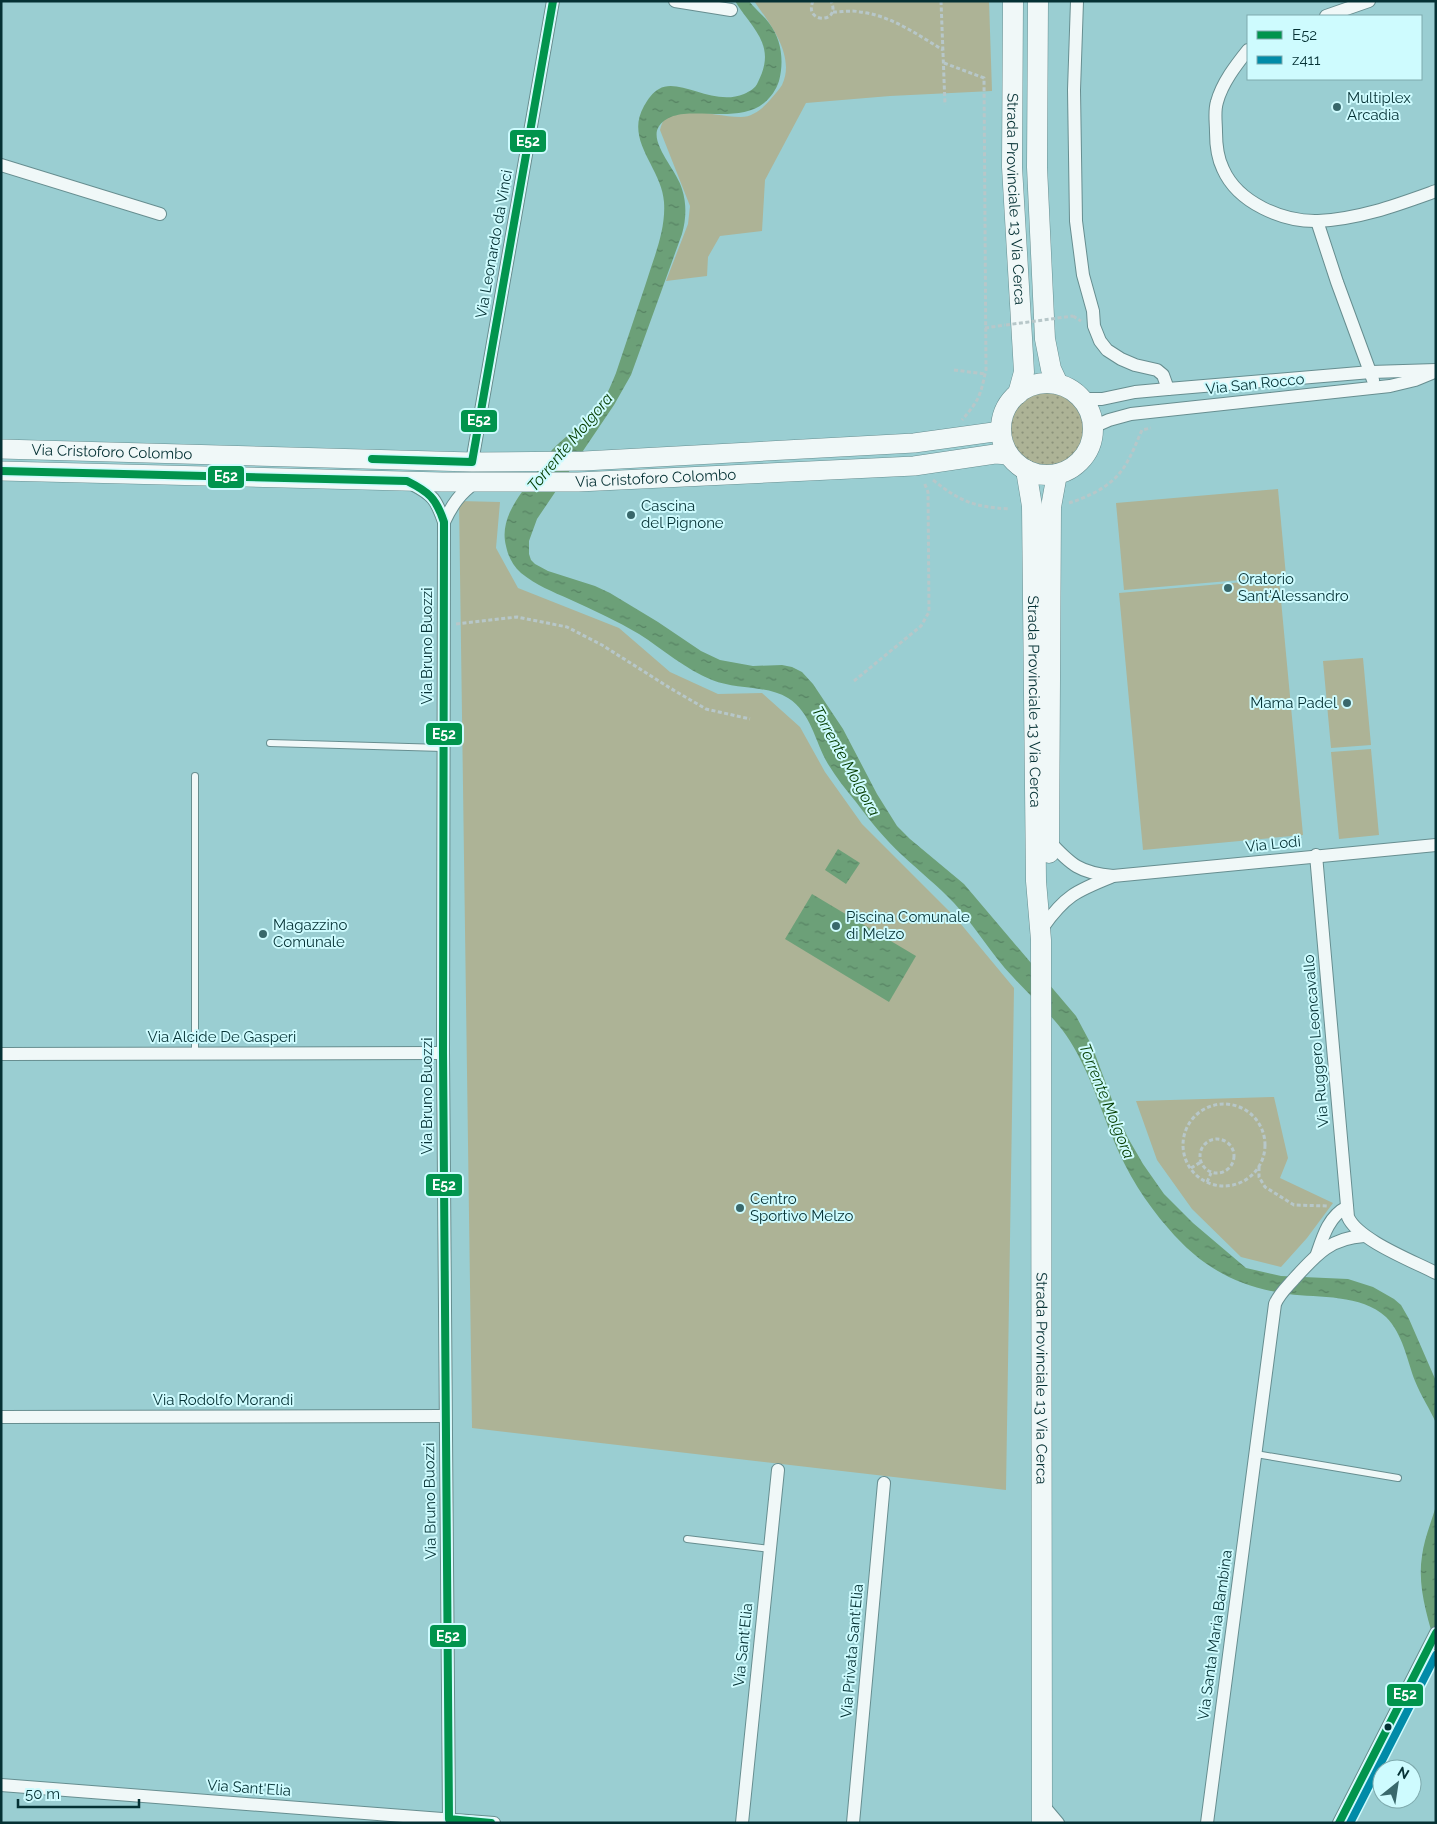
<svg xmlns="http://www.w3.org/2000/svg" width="1437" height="1824" viewBox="0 0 1437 1824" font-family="Raleway,sans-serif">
	<defs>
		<pattern id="grass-dots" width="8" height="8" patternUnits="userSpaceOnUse" patternTransform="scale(1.25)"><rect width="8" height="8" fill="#adb396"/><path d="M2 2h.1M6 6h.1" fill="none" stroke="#8b927b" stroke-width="1.8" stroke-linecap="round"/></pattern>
		<pattern id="water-ripples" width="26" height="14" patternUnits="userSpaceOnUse" patternTransform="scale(1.25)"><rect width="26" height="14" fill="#6ca078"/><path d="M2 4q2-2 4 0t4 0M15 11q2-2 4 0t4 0" fill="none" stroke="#578363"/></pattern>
	</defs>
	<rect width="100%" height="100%" fill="#9aced2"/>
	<circle fill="url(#grass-dots)" cx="1049" cy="429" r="40"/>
	<g fill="#adb396">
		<path d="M754 1H989L992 91 890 96 806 103 765 180 762 231 720 236 708 257 707 276 666 281 688 224 690 206 660 130C662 121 667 113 676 111 680 110 685 111 688 111 706 112 724 117 741 117 753 117 763 108 770 100 774 95 779 90 782 85 796 56 770 24 754 1Z"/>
		<path d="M1278 489 1286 576 1124 590 1116 503Z"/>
		<path d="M459 501 500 502 496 548 518 588 619 628 670 672 718 694 762 693 800 727 825 772 862 824 955 917 1014 988 1006 1490 472 1428Z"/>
		<path d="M1279 579 1303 835 1143 850 1119 593Z"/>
		<path d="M1363 658 1371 745 1331 748 1323 661Z"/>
		<path d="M1371 749 1379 835 1339 839 1331 752Z"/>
		<path d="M1274 1097 1288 1158 1280 1178 1333 1203 1307 1238 1281 1267 1241 1257 1192 1209 1157 1160 1136 1101Z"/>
	</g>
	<g fill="url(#water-ripples)">
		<path d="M735 1H749C755 9 763 15 769 23 782 40 784 62 779 81 776 90 771 97 764 103 733 128 675 98 658 128 650 144 678 172 682 189 687 205 686 219 682 234L631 375 614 405 537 519 529 541V554L531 560 535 564 548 571 595 586 610 593 658 622 701 651 720 660 753 666 782 665 792 667 802 672 813 684 843 729 877 794 897 826 910 839 964 884 1076 1016 1092 1046 1118 1116 1128 1138 1143 1164 1164 1194 1193 1223 1246 1268 1281 1276 1348 1279 1373 1287 1394 1299 1401 1305 1409 1319 1436 1381V1423C1430 1409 1421 1396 1415 1381 1407 1360 1403 1334 1386 1317 1361 1294 1320 1298 1288 1294 1237 1287 1201 1267 1168 1228 1146 1203 1127 1173 1114 1141 1099 1105 1088 1067 1066 1035 1051 1014 1030 996 1013 977 991 954 975 926 954 903 938 886 919 871 902 855 885 839 870 821 856 802 846 790 836 777 828 764 815 742 811 712 788 698 767 685 737 690 712 680 685 669 664 650 639 634 617 621 593 610 569 599 553 592 536 585 521 573 513 566 508 556 506 546 499 519 519 496 534 476 540 467 545 458 552 450 564 437 580 427 593 414 604 402 610 388 616 373 626 343 636 313 646 283 654 257 666 230 664 202 662 168 624 141 644 106 648 99 653 92 659 89 679 77 713 107 744 94 750 91 755 89 758 82 777 45 753 30 735 1Z"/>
		<path d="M838 849 860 863 846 884 825 870Z"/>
		<path d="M812 894 916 956 889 1002 785 939Z"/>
		<path d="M1436 1506V1648C1428 1618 1417 1587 1422 1556 1424 1539 1431 1523 1436 1506Z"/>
	</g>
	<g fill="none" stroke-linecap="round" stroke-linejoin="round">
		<g stroke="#678e90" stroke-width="8">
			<g id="lane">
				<path d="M270 743 443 748"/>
				<path d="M195 1053V776"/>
				<path d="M1256 1454 1398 1478"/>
				<path d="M687 1539 770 1549"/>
			</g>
		</g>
		<g stroke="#678e90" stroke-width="14">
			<g id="street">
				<path d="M675 1 731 10"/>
				<path d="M1077 1 1074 90 1076 221 1083 275 1093 311 1094 326 1100 341 1107 350 1121 359 1135 365 1157 370 1163 375 1168 389"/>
				<path d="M1326 16 1369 1"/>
				<path d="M1248 50C1236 65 1222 83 1217 102 1214 111 1216 122 1216 132 1216 145 1217 157 1223 169 1238 203 1283 222 1318 221 1360 219 1397 205 1436 191"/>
				<path d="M1 165 160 214"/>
				<path d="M1317 221 1337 282 1373 380"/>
				<path d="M1082 399H1102L1135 392 1168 389 1371 372 1436 370"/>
				<path d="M1093 427 1109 420 1131 414 1390 386 1415 380 1432 373"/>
				<path d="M472 462 553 1"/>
				<path d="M412 484C433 495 436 499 444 522L443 1053 449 1819"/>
				<path d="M444 522C452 505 460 493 476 482"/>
				<path d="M1049 841C1071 865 1080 873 1113 876L1436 845"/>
				<path d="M1316 855 1348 1217C1358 1240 1413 1261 1436 1273"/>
				<path d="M1043 927C1065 896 1076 891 1111 877"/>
				<path d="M1 1054 443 1053"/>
				<path d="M1317 1254C1323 1236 1329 1216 1347 1207"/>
				<path d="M1 1417 445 1416"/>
				<path d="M1 1785 494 1823"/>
				<path d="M1042 1804 1058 1823"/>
				<path d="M742 1823 778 1470"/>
				<path d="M853 1823 884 1483"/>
				<path d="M1207 1823 1275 1304C1279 1294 1287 1287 1294 1279 1316 1255 1330 1238 1364 1236"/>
				<path d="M1339 1823 1436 1633"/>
			</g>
		</g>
		<g stroke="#678e90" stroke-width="20">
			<g id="secondary">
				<path id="s1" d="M1 449 472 462 584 461 914 443 1001 431"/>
				<path id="s2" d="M1 471 442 482H578L914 466 995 454 1009 455"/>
			</g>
		</g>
		<g stroke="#678e90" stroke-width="21">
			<g id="primary">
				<path id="s3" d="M1013 1 1012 167 1024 372 1018 394"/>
				<path d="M1038 1 1037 167 1045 339 1051 369 1058 384"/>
				<circle cx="1047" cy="429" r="46"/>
				<path id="s4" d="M1026 470 1032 506 1036 881 1041 940 1042 1823"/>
				<path d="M1049 853 1051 507 1057 474"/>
			</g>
		</g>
		<g stroke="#b7c7c9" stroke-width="3" stroke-dasharray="4 2.5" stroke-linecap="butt">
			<path d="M813 1C803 24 842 24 831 1"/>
			<path d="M941 1 945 105"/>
			<path d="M833 12C842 12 852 10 860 12 890 15 918 35 943 50"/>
			<path d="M944 63 984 78 986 370C980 396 980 399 962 420"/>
			<path d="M1073 316 1081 321"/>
			<path d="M985 328 1005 325"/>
			<path d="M954 370 985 374"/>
			<path d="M933 480C961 502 974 507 1010 509"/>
			<path d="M1069 503C1088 497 1110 487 1122 470 1131 458 1136 443 1142 430L1151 428"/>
			<path d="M456 624 517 617 567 627 602 645 670 688 706 709 750 719"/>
			<path d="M854 681 921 626 929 612 928 492 924 482"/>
			<circle cx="1224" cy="1145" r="41"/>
			<circle cx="1217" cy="1156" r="17"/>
			<path d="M1259 1167V1177L1265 1187 1294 1205 1327 1206"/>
			<path d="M1191 1168 1201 1162"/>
			<path d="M1207 1182 1211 1173"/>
		</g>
		<use href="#lane" stroke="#f0f8f8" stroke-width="6"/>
		<use href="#street" stroke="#f0f8f8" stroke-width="12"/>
		<use href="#secondary" stroke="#f0f8f8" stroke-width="19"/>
		<use href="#primary" stroke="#f0f8f8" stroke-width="20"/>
		<path stroke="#b7c7c9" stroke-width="3" stroke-dasharray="4 2.5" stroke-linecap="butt" d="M1006 325 1073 316"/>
		<g stroke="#cefbfe" stroke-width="11">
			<g id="bus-1">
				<path d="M372 459 472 462 553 1"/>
				<path d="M1 471 407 481C429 492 436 498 444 522L443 1053 449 1819 491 1823"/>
				<path d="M1339 1823 1436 1633"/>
			</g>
		</g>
		<g stroke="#cefbfe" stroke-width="11">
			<path id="bus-2" d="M1350 1823 1436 1655"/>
		</g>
		<use href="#bus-1" stroke="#01944d" stroke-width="8"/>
		<use href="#bus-2" stroke="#018ba8" stroke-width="8"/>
	</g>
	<g fill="#39686b" stroke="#cefbfe" stroke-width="2">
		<circle cx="1337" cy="107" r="5"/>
		<circle cx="631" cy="515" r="5"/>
		<circle cx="1228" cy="588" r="5"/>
		<circle cx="1347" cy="703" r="5"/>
		<circle cx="836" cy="926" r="5"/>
		<circle cx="263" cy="934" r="5"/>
		<circle cx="740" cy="1208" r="5"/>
	</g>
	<circle fill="#053134" stroke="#cefbfe" stroke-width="2" cx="1388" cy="1727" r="4.5"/>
	<g text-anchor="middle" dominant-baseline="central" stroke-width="4" stroke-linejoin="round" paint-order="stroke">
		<g font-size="15" fill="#053134" stroke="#cefbfe" text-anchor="start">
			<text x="1347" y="98">Multiplex<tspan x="1347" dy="17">Arcadia</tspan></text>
			<text x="641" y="506">Cascina<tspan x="641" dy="17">del Pignone</tspan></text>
			<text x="1238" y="579">Oratorio<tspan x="1238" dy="17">Sant'Alessandro</tspan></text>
			<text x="1337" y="703" text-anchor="end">Mama Padel</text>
			<text x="846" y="917">Piscina Comunale<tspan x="846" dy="17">di Melzo</tspan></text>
			<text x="273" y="925">Magazzino<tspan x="273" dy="17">Comunale</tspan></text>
			<text x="750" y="1199">Centro<tspan x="750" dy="17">Sportivo Melzo</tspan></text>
		</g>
		<g font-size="15" fill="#053134" stroke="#cefbfe">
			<text stroke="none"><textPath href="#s3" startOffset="198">Strada Provinciale 13 Via Cerca</textPath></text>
			<text transform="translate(494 244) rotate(-80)">Via Leonardo da Vinci</text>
			<text transform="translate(1255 384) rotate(-6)">Via San Rocco</text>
			<text stroke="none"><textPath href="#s1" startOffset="111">Via Cristoforo Colombo</textPath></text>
			<text stroke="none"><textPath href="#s2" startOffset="655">Via Cristoforo Colombo</textPath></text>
			<text transform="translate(427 646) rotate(-90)">Via Bruno Buozzi</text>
			<text stroke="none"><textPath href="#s4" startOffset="232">Strada Provinciale 13 Via Cerca</textPath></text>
			<text transform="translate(1273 844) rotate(-6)">Via Lodi</text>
			<text x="222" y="1037">Via Alcide De Gasperi</text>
			<text transform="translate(1316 1041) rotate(-95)">Via Ruggero Leoncavallo</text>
			<text transform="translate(427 1096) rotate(-90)">Via Bruno Buozzi</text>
			<text stroke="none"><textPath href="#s4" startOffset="909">Strada Provinciale 13 Via Cerca</textPath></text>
			<text x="223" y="1400">Via Rodolfo Morandi</text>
			<text transform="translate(430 1501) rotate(-91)">Via Bruno Buozzi</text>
			<text transform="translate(1215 1635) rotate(-82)">Via Santa Maria Bambina</text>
			<text transform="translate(743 1645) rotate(-84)">Via Sant'Elia</text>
			<text transform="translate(852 1651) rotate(-85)">Via Privata Sant'Elia</text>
			<text transform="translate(249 1788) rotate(4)">Via Sant'Elia</text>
		</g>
		<g font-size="16" font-style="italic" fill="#043d00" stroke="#cefbfe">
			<text transform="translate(570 442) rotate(-50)">Torrente Molgora</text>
			<text transform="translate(846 761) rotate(61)">Torrente Molgora</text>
			<text transform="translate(1107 1101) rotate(68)">Torrente Molgora</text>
		</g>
	</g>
	<g stroke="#cefbfe" stroke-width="2">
		<rect x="509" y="129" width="38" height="24" rx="5" fill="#01944d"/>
		<rect x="460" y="409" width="38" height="24" rx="5" fill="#01944d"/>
		<rect x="207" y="465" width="38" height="24" rx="5" fill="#01944d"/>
		<rect x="425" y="722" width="38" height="24" rx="5" fill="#01944d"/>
		<rect x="425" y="1173" width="38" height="24" rx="5" fill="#01944d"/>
		<rect x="429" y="1624" width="38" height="24" rx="5" fill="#01944d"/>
		<rect x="1386" y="1683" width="38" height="24" rx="5" fill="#01944d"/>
	</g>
	<g font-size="14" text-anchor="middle" font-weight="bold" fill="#fff">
		<text x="528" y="146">E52</text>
		<text x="479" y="425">E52</text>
		<text x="226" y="481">E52</text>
		<text x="444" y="739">E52</text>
		<text x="444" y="1190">E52</text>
		<text x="448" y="1641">E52</text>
		<text x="1405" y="1699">E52</text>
	</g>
	<rect width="1437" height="1824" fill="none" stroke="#053134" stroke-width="5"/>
	<rect x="1247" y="15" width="175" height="65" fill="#cefbfe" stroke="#7eaaad"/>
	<rect x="1257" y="31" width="25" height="8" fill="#01944d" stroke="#7eaaad"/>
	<text x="1292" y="40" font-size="15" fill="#053134">E52</text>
	<rect x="1257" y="56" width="25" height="8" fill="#018ba8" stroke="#7eaaad"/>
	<text x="1292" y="65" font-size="15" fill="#053134">z411</text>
	<g transform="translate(1397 1784) rotate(30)"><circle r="24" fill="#cefbfe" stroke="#7eaaad"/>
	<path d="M0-4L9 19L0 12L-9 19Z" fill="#39686b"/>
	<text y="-8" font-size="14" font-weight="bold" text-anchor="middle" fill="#053134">N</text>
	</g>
	<path d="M18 1799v8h121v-8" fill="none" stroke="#053134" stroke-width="2.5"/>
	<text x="25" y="1799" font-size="15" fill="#053134" stroke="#cefbfe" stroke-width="4" paint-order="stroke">50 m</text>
</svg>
